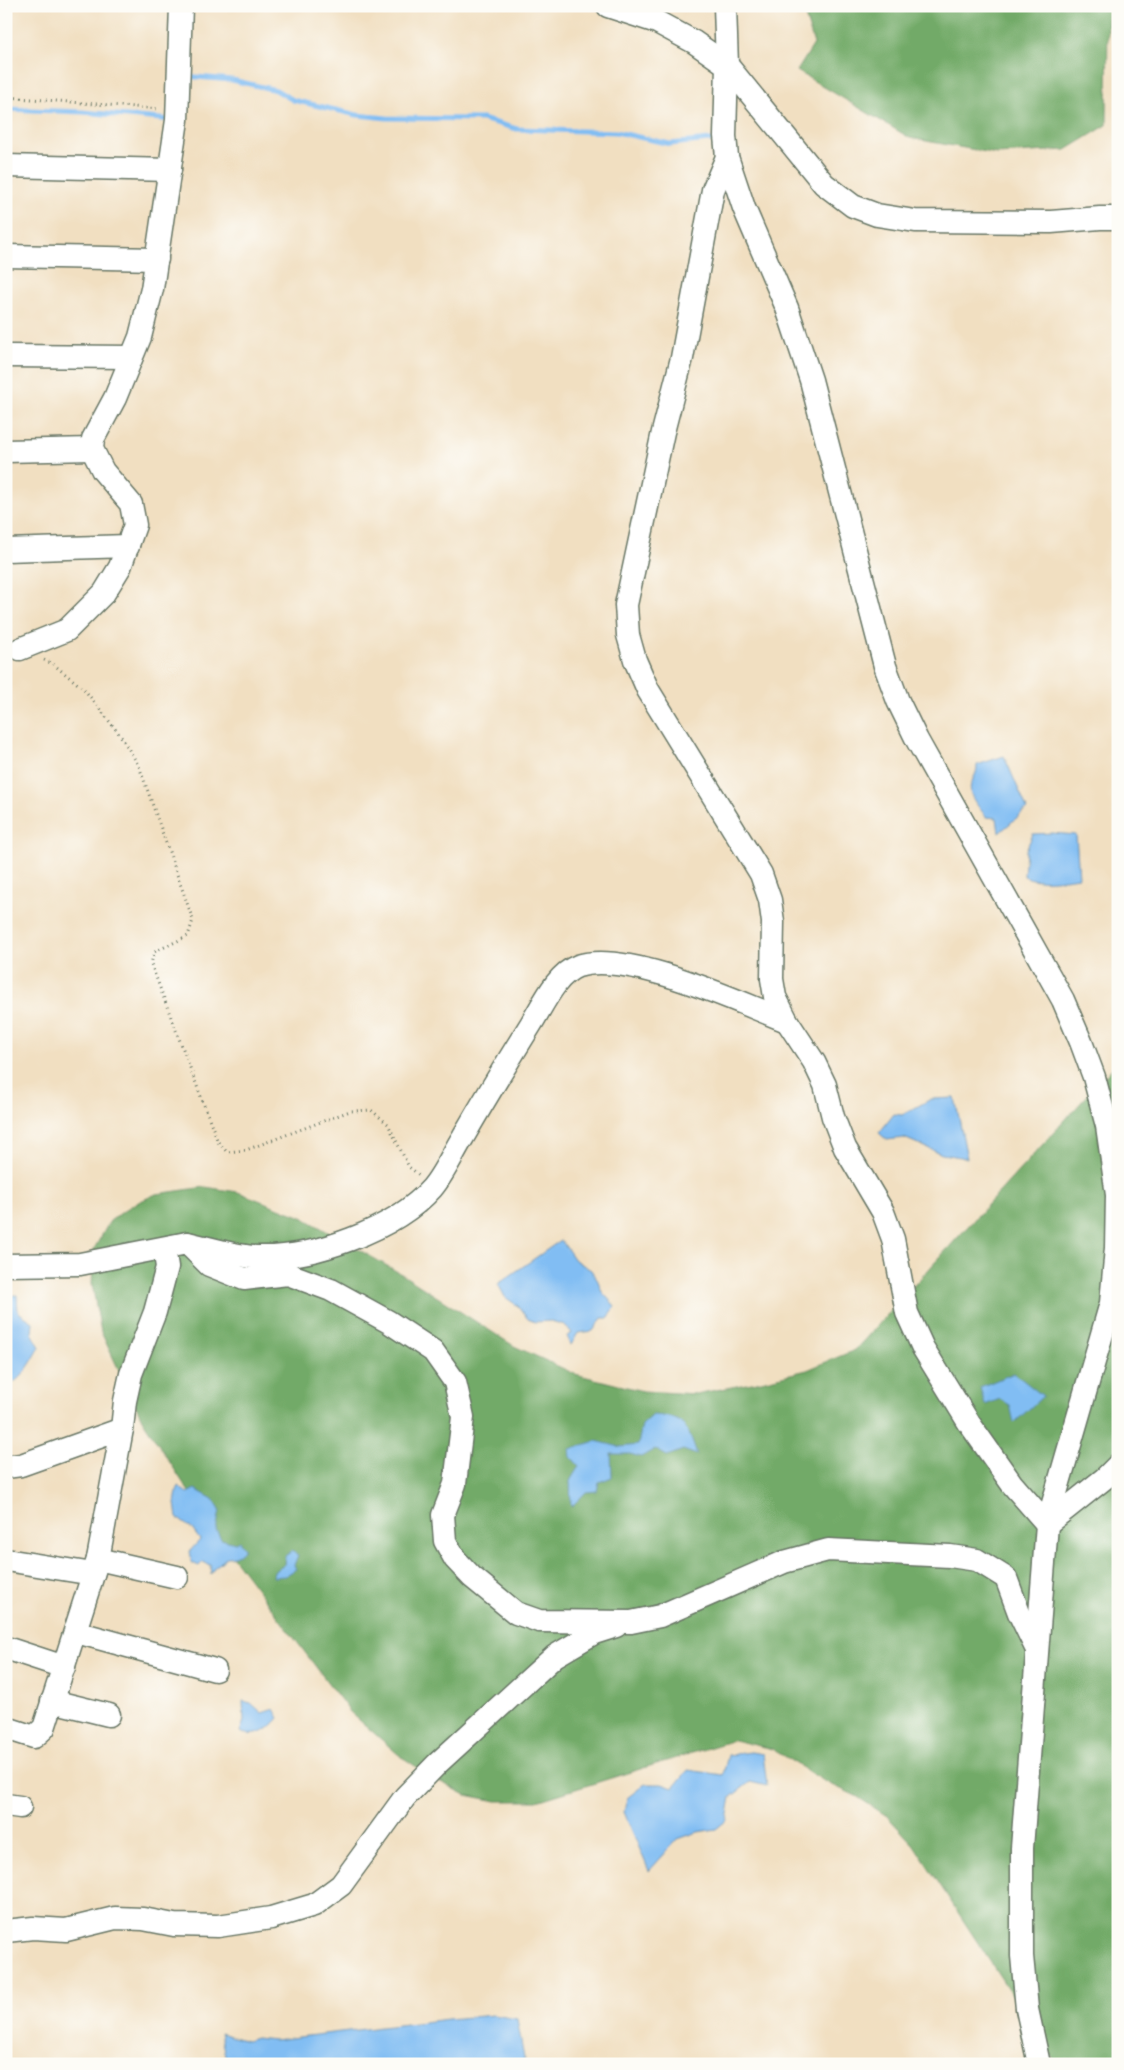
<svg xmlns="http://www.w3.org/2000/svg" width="1124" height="2070" viewBox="0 0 1124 2070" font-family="'Patrick Hand',sans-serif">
	<rect width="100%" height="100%" fill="#fdfcf7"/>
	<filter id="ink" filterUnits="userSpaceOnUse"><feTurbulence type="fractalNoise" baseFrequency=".02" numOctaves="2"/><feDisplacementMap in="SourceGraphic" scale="10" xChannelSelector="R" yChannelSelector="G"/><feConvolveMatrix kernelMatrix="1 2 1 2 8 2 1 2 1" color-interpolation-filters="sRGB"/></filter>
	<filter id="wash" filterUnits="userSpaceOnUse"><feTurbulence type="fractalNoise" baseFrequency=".0096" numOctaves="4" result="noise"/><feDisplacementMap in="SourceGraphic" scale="20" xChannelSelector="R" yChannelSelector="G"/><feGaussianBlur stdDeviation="1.12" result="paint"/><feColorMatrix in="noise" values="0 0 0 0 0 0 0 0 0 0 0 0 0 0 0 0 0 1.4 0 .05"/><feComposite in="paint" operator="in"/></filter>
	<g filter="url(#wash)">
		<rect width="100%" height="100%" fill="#f1dfc1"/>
		<g fill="#72aa68" stroke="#48744e">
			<path d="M802 6H1115L1108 10 1107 125 1066 150 997 154 910 138 797 71 814 44Z"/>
			<path d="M1118 1062V2064H1057L914 1845 887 1816 856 1796 824 1781 772 1749 734 1740 537 1801H496L466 1795 433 1778 399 1755 350 1712 220 1540 142 1419 101 1332 92 1284 94 1249 110 1221 132 1205 156 1194 205 1187 238 1192 302 1217 403 1275 514 1346 575 1374 643 1391 696 1394 757 1382 807 1370 855 1350Z"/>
		</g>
		<g fill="#81bdf3" stroke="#507d94">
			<path d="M1004 756 1027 809 999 833 997 818 986 817C980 807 967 797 971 784 974 776 977 774 977 765Z"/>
			<path d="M1052 833 1076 835 1079 877C1062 879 1040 884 1024 876L1026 850 1033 834Z"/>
			<path d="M955 1098 967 1158 942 1154 904 1138 887 1140 879 1133 894 1114 902 1115 931 1099Z"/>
			<path d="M561 1240 575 1260 591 1270 598 1281 602 1292 615 1306 609 1318H602L593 1331 578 1333 571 1345 567 1336 572 1333 565 1325 551 1321 535 1322 528 1319 518 1306 505 1297 498 1284Z"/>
			<path d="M17 1295 18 1312 33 1322 32 1333 40 1347C32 1361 22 1381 6 1386V1296Z"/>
			<path d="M1014 1373 1043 1396 1014 1423 1010 1405 1000 1399 985 1405 980 1387Z"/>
			<path d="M653 1415C685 1417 687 1426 697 1455L683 1450 667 1456 655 1449 641 1457 630 1454H611L612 1477 599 1482 597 1491 586 1492 571 1507 570 1481 579 1466 571 1457 570 1449 596 1441 620 1447 638 1445 642 1425Z"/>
			<path d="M178 1486 187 1493 195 1489 213 1499 220 1510 216 1530 221 1539 235 1543 239 1541 244 1548C240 1554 235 1557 227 1557L214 1568 211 1574 210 1565 203 1562 199 1566 192 1563 190 1551 200 1540 192 1529 177 1518 175 1503Z"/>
			<path d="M292 1551 298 1555 294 1565 296 1569 285 1576 273 1577 274 1572 284 1565 285 1556Z"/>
			<path d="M243 1701 251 1703 262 1713 274 1709 279 1718C269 1730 255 1739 240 1732L244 1721Z"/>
			<path d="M751 1752 763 1754 767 1786 750 1782 731 1797 727 1820 716 1829 698 1832 678 1839 649 1871 624 1812 627 1798 645 1784H662L673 1788 688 1770 723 1775 728 1755Z"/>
			<path d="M493 2015 517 2019 525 2064H227L220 2033 247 2041 256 2038 274 2040 448 2019Z"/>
		</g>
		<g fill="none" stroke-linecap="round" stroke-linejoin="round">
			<g stroke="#81bdf3" stroke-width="5">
				<path d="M184 76 232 80 276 90 293 100 357 115 387 118 482 119 517 129 616 132 670 144 710 140"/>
				<path d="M6 109 82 112 172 120"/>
			</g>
		</g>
	</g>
	<g filter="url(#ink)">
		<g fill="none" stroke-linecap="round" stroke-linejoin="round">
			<g stroke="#687665" stroke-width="25">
				<g id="minor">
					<path d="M608 6 657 22 694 42 727 65 824 184 853 206 877 215 915 221 1051 222 1100 218H1118"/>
					<path d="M725 6 727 65 725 136 727 157 744 208 787 308 811 380 885 666 898 701 917 740 1063 1000 1081 1042 1094 1077 1107 1126 1117 1195 1116 1248 1111 1303 1047 1524 1022 1848V1956L1027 2009 1039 2064"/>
					<path d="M727 157 713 190 682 358 663 432 626 605 628 635 635 660 648 690 761 874 770 900 773 922 772 979 775 997 787 1021 814 1062 825 1085 833 1117 845 1148 883 1212 893 1239 907 1313 923 1348 969 1423 1012 1484 1047 1524"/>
					<path d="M6 166 170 170"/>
					<path d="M6 256 157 259"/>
					<path d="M6 356 131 357"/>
					<path d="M6 451 92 449"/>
					<path d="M6 550 128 546"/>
					<path d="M20 649 67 630 104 593 120 567 135 525 131 504 103 471 92 449 93 439 115 398 140 337 152 289 177 120 181 6"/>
					<path d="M187 1243C207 1247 238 1257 257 1257 312 1259 395 1230 432 1188 444 1174 453 1153 463 1137 485 1099 508 1061 531 1024 543 1005 556 974 578 966 628 950 738 1002 787 1021"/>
					<path d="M6 1265 80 1264 187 1243 209 1265 244 1279 288 1274 331 1290 389 1322 433 1351 455 1382 463 1417 455 1484 443 1515 445 1541 455 1559 472 1577 516 1613 539 1621 631 1622 660 1616 784 1562 828 1550 950 1556 977 1560 1006 1578 1019 1613 1037 1650"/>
					<path d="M6 1467 21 1465 122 1429"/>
					<path d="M1047 1524 1105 1478 1118 1465"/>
					<path d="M98 1559 177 1577"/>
					<path d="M6 1560 93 1574"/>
					<path d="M76 1632 215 1670"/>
					<path d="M6 1648 64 1667"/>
					<path d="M52 1701 109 1715"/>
					<path d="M6 1728 34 1737 44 1728 98 1559 122 1429 125 1401 131 1374 155 1312 167 1267 164 1248"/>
					<path d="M6 1805 20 1807"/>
					<path d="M6 1931 33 1928 66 1930 115 1918 143 1919 174 1925 218 1926 271 1918 314 1905 341 1885 405 1797 438 1763 555 1656 594 1633 616 1626"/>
				</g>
			</g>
			<g stroke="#687665" stroke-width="3" stroke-dasharray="1 4" stroke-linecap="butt">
				<path d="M6 97 160 109"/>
				<path d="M44 660 53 664 84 689 120 735 139 766 193 920 188 936 154 952 151 964 218 1142 227 1152 246 1150 350 1111 371 1110 388 1124 409 1167 419 1175"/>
			</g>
			<use href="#minor" stroke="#fff" stroke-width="22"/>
		</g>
	</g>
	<rect width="1124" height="2070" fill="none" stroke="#fdfcf7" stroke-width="25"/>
</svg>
